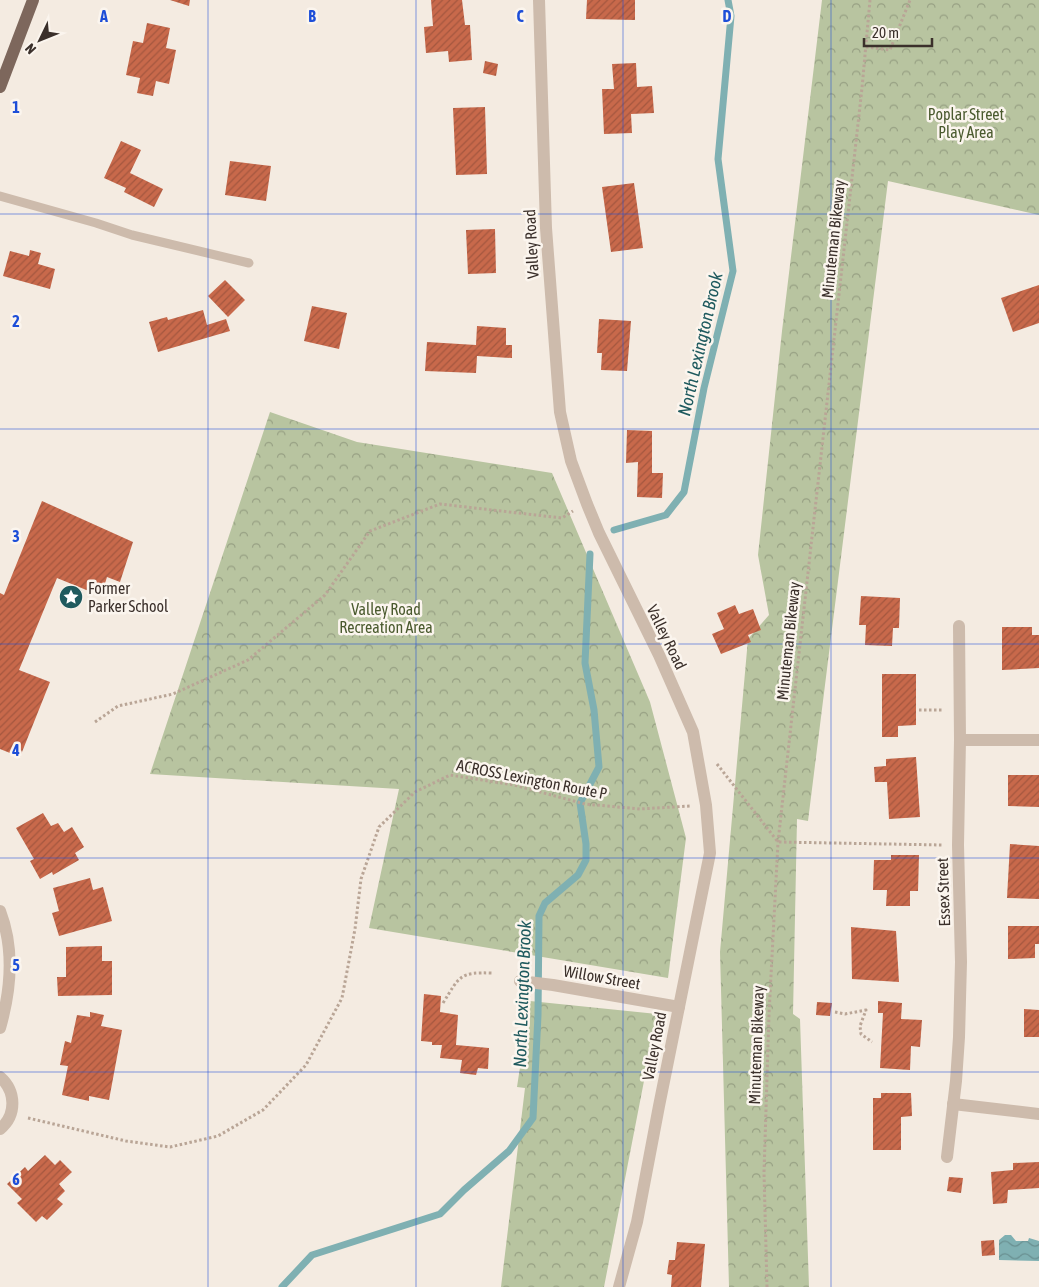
<svg xmlns="http://www.w3.org/2000/svg" width="1039" height="1287" viewBox="0 0 1039 1287" font-family="'Asap Condensed',sans-serif">
	<defs>
		<pattern id="park-crowns" width="20" height="18" patternUnits="userSpaceOnUse" patternTransform="scale(1.25)"><rect width="20" height="18" fill="#b8c4a0"/><path d="M2 6a3 3 0 1 1 6 0M12 15a3 3 0 1 1 6 0" fill="none" stroke="#97a083"/></pattern>
		<pattern id="water-waves" width="16" height="10" patternUnits="userSpaceOnUse" patternTransform="scale(1.25)"><rect width="16" height="10" fill="#7fb0b2"/><path d="M0 5q4-4 8 0t8 0" fill="none" stroke="#699091"/></pattern>
		<pattern id="building-hatch" width="6" height="6" patternUnits="userSpaceOnUse" patternTransform="scale(1.25)"><rect width="6" height="6" fill="#c8694b"/><path d="M-1 1l2-2M0 6l6-6M5 7l2-2" fill="none" stroke="#a4573f"/></pattern>
	</defs>
	<rect width="100%" height="100%" fill="#f4ebe1"/>
	<g fill="url(#park-crowns)">
		<path d="M822 0H1039V215L888 181 808 821 797 819 793 1014 800 1019 809 1287H729L720 952 748 639 769 615 758 555 782 331Z"/>
		<path d="M270 412 357 442 552 473 650 702 686 838 668 978 369 928 399 789 150 774Z"/>
		<path d="M530 1001 657 1014 604 1287H501L525 1088 517 1087Z"/>
	</g>
	<path fill="url(#water-waves)" d="M1005 1235H1011L1016 1241H1028L1029 1238 1039 1241V1261L999 1260V1240Z"/>
	<g fill="none" stroke-linecap="round" stroke-linejoin="round">
		<g stroke="#7fb0b2" stroke-width="7">
			<path d="M614 530 666 515 684 492 704 388 733 271 718 159 731 16 728 0"/>
			<path d="M282 1287 312 1255 440 1214 464 1190 509 1151 533 1118 538 1015 539 916 545 903 578 875 586 860V844L580 803 599 767 594 710 585 663 590 554"/>
		</g>
	</g>
	<g fill="url(#building-hatch)">
		<path d="M170 0H190L189 6Z"/>
		<path d="M431 0H462L465 25H470L472 60 449 62 448 51 426 53 424 27 433 26Z"/>
		<path d="M587 0H635V20L586 19Z"/>
		<path d="M147 23 170 28 166 48 176 50 169 84 156 81 153 96 137 93 140 78 126 75 133 41 143 43Z"/>
		<path d="M485 61 498 64 496 76 483 73Z"/>
		<path d="M636 63 637 87 652 86 654 113 631 114 632 133 604 134 602 89H614L612 64Z"/>
		<path d="M485 107 487 174 456 175 453 108Z"/>
		<path d="M121 141 141 150 130 173 163 189 154 207 124 192 126 188 104 178Z"/>
		<path d="M230 161 271 166 266 201 225 195Z"/>
		<path d="M634 183 643 248 611 252 602 187Z"/>
		<path d="M495 229 496 273 468 274 466 230Z"/>
		<path d="M30 250 41 253 38 264 55 269 50 289 3 276 10 251 29 256Z"/>
		<path d="M225 280 245 300 228 317 208 296Z"/>
		<path d="M1039 285V323L1013 332 1001 298Z"/>
		<path d="M312 306 347 313 339 349 304 341Z"/>
		<path d="M203 310 207 325 226 319 230 331 158 352 149 322 167 317 168 320Z"/>
		<path d="M599 319 631 321 627 371 601 370 602 353H597Z"/>
		<path d="M477 326 506 328V345H512V358L477 356 476 373 425 371 427 342 476 345Z"/>
		<path d="M627 430 652 431V473H663L662 498 637 497 638 462 626 463Z"/>
		<path d="M42 501 133 542 120 582 107 577 101 596 57 578 19 670 50 682 20 757 0 749V593L4 595Z"/>
		<path d="M861 596 900 598 899 628H893L892 646 865 645 866 625H859Z"/>
		<path d="M735 605 739 614 753 609 761 630 748 635 751 642 721 654 712 634 724 629 717 613Z"/>
		<path d="M1002 627H1032V635H1039V668L1002 670Z"/>
		<path d="M882 674H916V725L898 726V737H882Z"/>
		<path d="M916 757 920 817 889 819 887 782H875L874 767 886 766V759Z"/>
		<path d="M1008 775H1039V807L1008 806Z"/>
		<path d="M43 813 51 826 58 823 64 832 72 827 84 847 75 853 79 860 53 875 52 872 40 879 30 861 34 859 16 828Z"/>
		<path d="M1010 844 1039 846V899L1007 898Z"/>
		<path d="M891 855H919L918 891H910V906H886L887 890H873L874 860H891Z"/>
		<path d="M90 878 93 890 103 887 112 921 59 936 52 913 59 911 53 888Z"/>
		<path d="M1008 926H1039V944H1035V958L1008 959Z"/>
		<path d="M851 927 896 931 899 982 852 979Z"/>
		<path d="M102 946V961H112V995L58 996 57 977H66V947Z"/>
		<path d="M424 994 441 996 440 1012 458 1015 456 1045 489 1048 488 1069 478 1068 476 1075 460 1073 462 1060 440 1058 442 1045H432V1042L421 1041Z"/>
		<path d="M878 1001 902 1003 901 1019 922 1020 920 1047 911 1046 910 1070 880 1068 883 1013H878Z"/>
		<path d="M817 1002 832 1003 830 1016 816 1015Z"/>
		<path d="M1024 1009 1039 1010V1037H1024Z"/>
		<path d="M90 1012 104 1015 101 1026 122 1030 109 1100 89 1096V1101L62 1095 68 1066 60 1065 65 1041 71 1043 77 1015 90 1017Z"/>
		<path d="M881 1093H911L912 1116 901 1117V1150H873V1098H881Z"/>
		<path d="M45 1155 55 1165 60 1160 72 1172 59 1184 65 1191 57 1199 63 1204 47 1220 42 1216 36 1222 17 1203 22 1199 7 1184 25 1167 28 1171Z"/>
		<path d="M1039 1162V1188L1008 1190 1007 1203 993 1204 991 1172 1013 1170V1163Z"/>
		<path d="M949 1177 963 1178 961 1193 947 1191Z"/>
		<path d="M994 1240 995 1255 982 1256 981 1241Z"/>
		<path d="M677 1242 705 1244 701 1287H671L672 1275 667 1274 669 1260H675Z"/>
	</g>
	<g fill="none" stroke-linecap="round" stroke-linejoin="round">
		<g stroke="#b9a596" stroke-width="3" stroke-dasharray="2.5 2.5" stroke-linecap="butt">
			<path d="M866 47 890 50 910 0"/>
			<path d="M919 710H944"/>
			<path d="M95 722 118 706 173 694 248 660 325 595 370 531 440 504 562 518 573 511"/>
			<path d="M717 764 778 842 942 845"/>
			<path d="M443 1003C460 976 459 972 492 973"/>
			<path d="M835 1012 845 1014 866 1010 860 1026 861 1034 872 1042"/>
			<path d="M28 1118 126 1141 170 1147 218 1136 263 1110 306 1065 342 998 355 929 361 879 379 827 415 792 450 775 514 785 585 804 640 809 690 806"/>
			<path d="M767 1287 764 1173 769 1014 778 842 862 88 870 0"/>
		</g>
		<path stroke="#cdbbac" stroke-width="9" d="M0 196 96 223 132 235 249 263"/>
		<g stroke="#cdbbac" stroke-width="12">
			<path d="M539 0 546 228 560 412 571 461 587 504 599 533 659 655 693 732 706 805 710 853 659 1106 637 1222 619 1287"/>
			<path d="M960 740H1039"/>
			<path d="M0 911C15 950 11 990 0 1028"/>
			<path d="M520 981 553 985 679 1007"/>
			<path d="M0 1077C16 1091 17 1115 0 1129"/>
			<path d="M953 1104 1039 1114"/>
			<path d="M947 1157 956 1081 959 1037 961 962 958 845 960 740 959 626"/>
		</g>
		<path stroke="#7d675c" stroke-width="12" d="M0 87 33 0"/>
	</g>
	<path fill="none" stroke="#1d4ed8" stroke-width="1" stroke-opacity="0.55" d="M208 0V1287M416 0V1287M623 0V1287M831 0V1287M0 214H1039M0 429H1039M0 644H1039M0 858H1039M0 1072H1039"/>
	<defs>
		<g id="sight-disc" transform="scale(1.25)"><circle r="9.5" fill="#1f5a5e" stroke="#fbf5ee"/><path d="M0-6L1.8-2.2L6-1.7L2.9 1.2L3.7 5.4L0 3.3L-3.7 5.4L-2.9 1.2L-6-1.7L-1.8-2.2Z" fill="#fff"/></g>
	</defs>
	<g fill-rule="evenodd">
		<use href="#sight-disc" x="71" y="597"/>
	</g>
	<g text-anchor="middle" dominant-baseline="central" stroke-width="5" stroke-linejoin="round" paint-order="stroke">
		<g font-size="16" fill="#4a5a2e" stroke="#fbf5ee">
			<text x="966" y="114">Poplar Street<tspan x="966" dy="18">Play Area</tspan></text>
			<text x="386" y="609">Valley Road<tspan x="386" dy="18">Recreation Area</tspan></text>
		</g>
		<g font-size="16" fill="#3b302b" stroke="#fbf5ee">
			<text transform="translate(833 239) rotate(-84)">Minuteman Bikeway</text>
			<text transform="translate(531 244) rotate(-93)">Valley Road</text>
			<text transform="translate(667 637) rotate(64)">Valley Road</text>
			<text transform="translate(788 641) rotate(-84)">Minuteman Bikeway</text>
			<text transform="translate(532 779) rotate(11)">ACROSS Lexington Route P</text>
			<text transform="translate(943 892) rotate(-92)">Essex Street</text>
			<text transform="translate(602 977) rotate(10)">Willow Street</text>
			<text transform="translate(756 1045) rotate(-88)">Minuteman Bikeway</text>
			<text transform="translate(654 1046) rotate(-79)">Valley Road</text>
		</g>
		<g font-size="16" fill="#3b302b" stroke="#fbf5ee" text-anchor="start">
			<text x="88" y="588">Former<tspan x="88" dy="18">Parker School</tspan></text>
		</g>
		<g font-size="18" font-style="italic" fill="#1f5a5e" stroke="#fbf5ee">
			<text transform="translate(700 344) rotate(-77)">North Lexington Brook</text>
			<text transform="translate(522 994) rotate(-88)">North Lexington Brook</text>
		</g>
	</g>
	<g font-size="16" text-anchor="middle" font-weight="bold" fill="#1d4ed8" stroke="#fbf5ee" stroke-width="5" stroke-linejoin="round" paint-order="stroke">
		<text x="104" y="22">A</text>
		<text x="312" y="22">B</text>
		<text x="520" y="22">C</text>
		<text x="727" y="22">D</text>
		<text x="16" y="113">1</text>
		<text x="16" y="327">2</text>
		<text x="16" y="542">3</text>
		<text x="16" y="756">4</text>
		<text x="16" y="971">5</text>
		<text x="16" y="1185">6</text>
	</g>
	<g transform="translate(40 40) rotate(227)" stroke="#fbf5ee" stroke-width="4" paint-order="stroke">
	<path d="M0-4L9 19L0 12L-9 19Z" fill="#3b302b"/>
	<text y="-8" font-size="14" font-weight="bold" text-anchor="middle" fill="#3b302b">N</text>
	</g>
	<path d="M864 38v8h68v-8" fill="none" stroke="#3b302b" stroke-width="2.5"/>
	<text x="872" y="38" font-size="15" fill="#3b302b" stroke="#fbf5ee" stroke-width="4" paint-order="stroke">20 m</text>
</svg>
